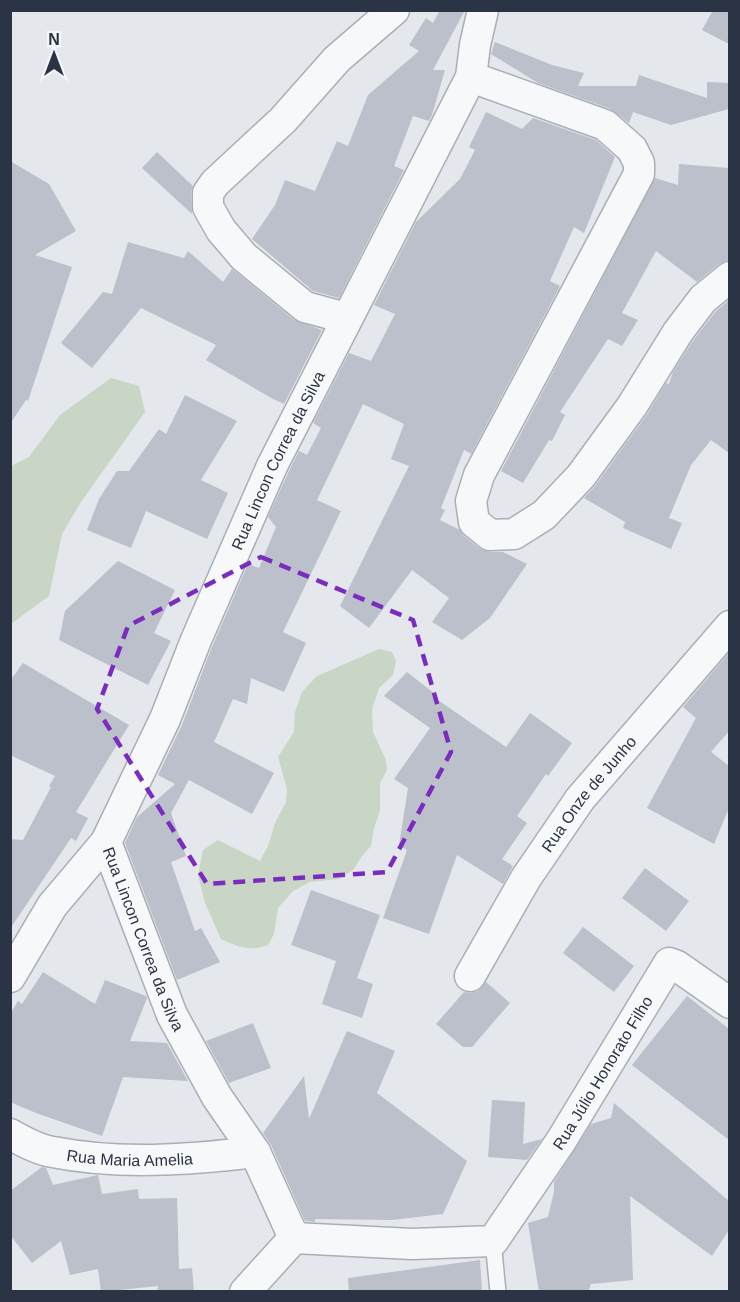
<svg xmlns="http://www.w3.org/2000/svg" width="740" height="1302" viewBox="0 0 740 1302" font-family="Helvetica,sans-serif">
	<rect width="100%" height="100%" fill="#e4e7ec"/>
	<g fill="#c9d6c5">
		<path d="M111 378 139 386 145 412 81 502 62 534 49 596 11 624V466L29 457 60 415Z"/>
		<path d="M379 649 392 652 396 661 393 675 379 688 372 709 373 732 386 760 387 770 380 783V811L374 828 371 846 362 856 353 870 339 879 310 882 293 891 278 908 274 934 268 945C249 952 239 947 221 939L205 903 198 875 203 850 218 840 260 861 268 846 275 823 286 802 287 789 278 757 294 732 295 712 302 692 317 676Z"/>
	</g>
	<g fill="#bbc0ca">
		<path d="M440 10H465L433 70H445L432 115 429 121 413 116 394 166 404 170 339 298 313 291 252 239 275 205 285 180 315 191 337 141 348 146 368 95 419 51 409 45 426 18 433 23Z"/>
		<path d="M713 10H729V44L702 30Z"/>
		<path d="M495 42 552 65 584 73 578 86H636L639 75 707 98V82L729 83V109L671 125 633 112 629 123 611 109 538 83 491 54Z"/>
		<path d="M486 112 522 129 533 118 596 140 615 157 584 233 574 227 550 281 560 286 471 454 464 450 441 508 445 510 440 520 460 530 463 535 479 548 491 552H503L527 564 490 618 462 640 432 622 449 598 412 570 369 628 340 606 409 466 391 459 404 424 363 404 317 500 341 511 283 632 306 643 284 692 251 678 247 704 233 699 214 742 274 773 252 814 189 780 171 813 186 856 171 862 195 931 201 928 220 962 177 980 125 843 137 817 175 784 158 775 182 725 212 647 248 564 259 568 276 527 268 517 288 473 299 451 307 455 321 428 313 423 349 353 371 361 395 314 374 305 416 222 460 179 475 150 469 147Z"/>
		<path d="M157 152 193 186 191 193 192 214 142 168Z"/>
		<path d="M10 161 49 184 76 231 35 255 72 267 28 401 26 400 10 424Z"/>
		<path d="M679 164 729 168V260L719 264 697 282 656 251 622 313 638 320 622 346 608 339 560 412 565 415 552 441 549 440 523 483 501 471 655 178 678 185Z"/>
		<path d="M128 242 184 258 188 251 223 282 232 269 294 320 322 330 284 404 273 399 206 360 216 345 141 308 92 368 61 343 103 292 112 294Z"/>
		<path d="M729 300V453L711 440 691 465 669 518 682 523 671 549 623 528 625 522 584 498 595 486 646 416 666 383 669 384 673 372 692 342 716 311Z"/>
		<path d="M185 395 237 421 201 480 228 493 207 539 146 511 131 548 87 530 99 499 117 471H129L159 429 166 434Z"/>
		<path d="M118 561 175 590 154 633 171 641 148 685 59 640 65 611Z"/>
		<path d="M729 653V731L711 752 729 766V808L714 844 647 808 696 718 683 707Z"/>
		<path d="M23 663 129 725 76 812 88 818 76 841 71 838 10 929V839L23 840 51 787 49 786 55 776 10 755V681Z"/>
		<path d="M407 672 435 694 432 696 506 747 530 713 572 743 548 776 546 774 517 816 527 823 502 859 513 866 503 884 457 855 429 934 383 918 407 850 399 845 408 788 394 779 430 728 384 696Z"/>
		<path d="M645 868 689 901 666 931 622 898Z"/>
		<path d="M311 890 380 915 357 978 373 984 362 1018 322 1004 336 961 291 945Z"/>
		<path d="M583 927 634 966 614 992 563 953Z"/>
		<path d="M43 972 95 1004 105 980 146 996 147 998 130 1041 167 1043 188 1081 123 1077 102 1136 36 1113 10 1102V1014L18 1001 22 1004Z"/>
		<path d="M486 982 510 1003 472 1047H463L436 1024 464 992 471 993 478 991Z"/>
		<path d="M687 996 729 1029V1140L632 1065Z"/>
		<path d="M253 1023 271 1068 229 1083 206 1041Z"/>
		<path d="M347 1031 395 1051 377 1093 467 1161 443 1214 392 1220 315 1219V1222L305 1221 271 1145 263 1133 304 1076 309 1119Z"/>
		<path d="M492 1100 525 1102 523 1144 542 1139 527 1160 488 1157Z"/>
		<path d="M614 1103 729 1201V1230L712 1256 630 1196 633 1280 591 1284 588 1292H539L528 1223 548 1217 554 1192V1182L591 1124 611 1118Z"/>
		<path d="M42 1167 46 1168 53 1185 98 1175 102 1194 138 1189 139 1199 177 1198 179 1269 192 1268 194 1292H157L158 1286 101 1292 98 1269 70 1275 61 1241 32 1263 10 1235V1191Z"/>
		<path d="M480 1260 482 1292H349L348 1278Z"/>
	</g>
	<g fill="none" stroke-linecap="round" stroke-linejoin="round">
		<g stroke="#a9aeb7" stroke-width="18">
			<path id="lane" d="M493 1241 498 1292"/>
		</g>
		<g stroke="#a9aeb7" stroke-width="33">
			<g id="street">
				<path d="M471 77 605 125 632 149 639 163V174L479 475 471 501 474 522 490 535 514 534 544 515 581 476 632 406 678 332 703 299 730 277"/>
				<path d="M346 318 305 307 244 257 221 230 208 207V193L215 183 283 120 337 59 394 10"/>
				<path id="s1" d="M106 842 172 1015 217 1097 255 1152 294 1238"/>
				<path id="s2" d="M470 976 526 878 580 799 730 626"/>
				<path id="s3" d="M10 977 52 906 106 842 165 719 196 640 272 466 471 77 475 45 483 10"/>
				<path id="s4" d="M10 1134C22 1141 39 1150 53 1152 119 1165 189 1160 255 1152"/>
				<path id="s5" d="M294 1238 412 1244 493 1241 561 1141 669 963 677 966 730 1003"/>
				<path d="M245 1292 294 1238"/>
			</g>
		</g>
		<use href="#lane" stroke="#f7f8fa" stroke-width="15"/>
		<use href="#street" stroke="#f7f8fa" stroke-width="30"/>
	</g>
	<path fill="none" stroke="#7b2cbf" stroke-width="4.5" stroke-dasharray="12 8" stroke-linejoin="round" d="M261 557 413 620 451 752 387 872 207 884 97 709 128 626Z"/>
	<g text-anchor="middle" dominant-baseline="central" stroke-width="4.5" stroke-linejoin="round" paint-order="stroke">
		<g font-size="16" fill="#2b3445" stroke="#f4f6f9">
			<text stroke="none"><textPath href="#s3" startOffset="585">Rua Lincon Correa da Silva</textPath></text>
			<text stroke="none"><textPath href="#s2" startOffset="218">Rua Onze de Junho</textPath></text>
			<text stroke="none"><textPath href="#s1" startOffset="104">Rua Lincon Correa da Silva</textPath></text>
			<text stroke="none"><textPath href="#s5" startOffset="400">Rua Júlio Honorato Filho</textPath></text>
			<text stroke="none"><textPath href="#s4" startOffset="124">Rua Maria Amelia</textPath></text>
		</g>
	</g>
	<rect width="740" height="1302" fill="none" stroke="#2b3445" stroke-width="24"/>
	<g transform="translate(54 54)" stroke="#f4f6f9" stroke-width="4.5" paint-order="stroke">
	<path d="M0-4.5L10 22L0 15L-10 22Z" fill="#2b3445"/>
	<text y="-9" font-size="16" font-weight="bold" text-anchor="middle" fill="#2b3445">N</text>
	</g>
</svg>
